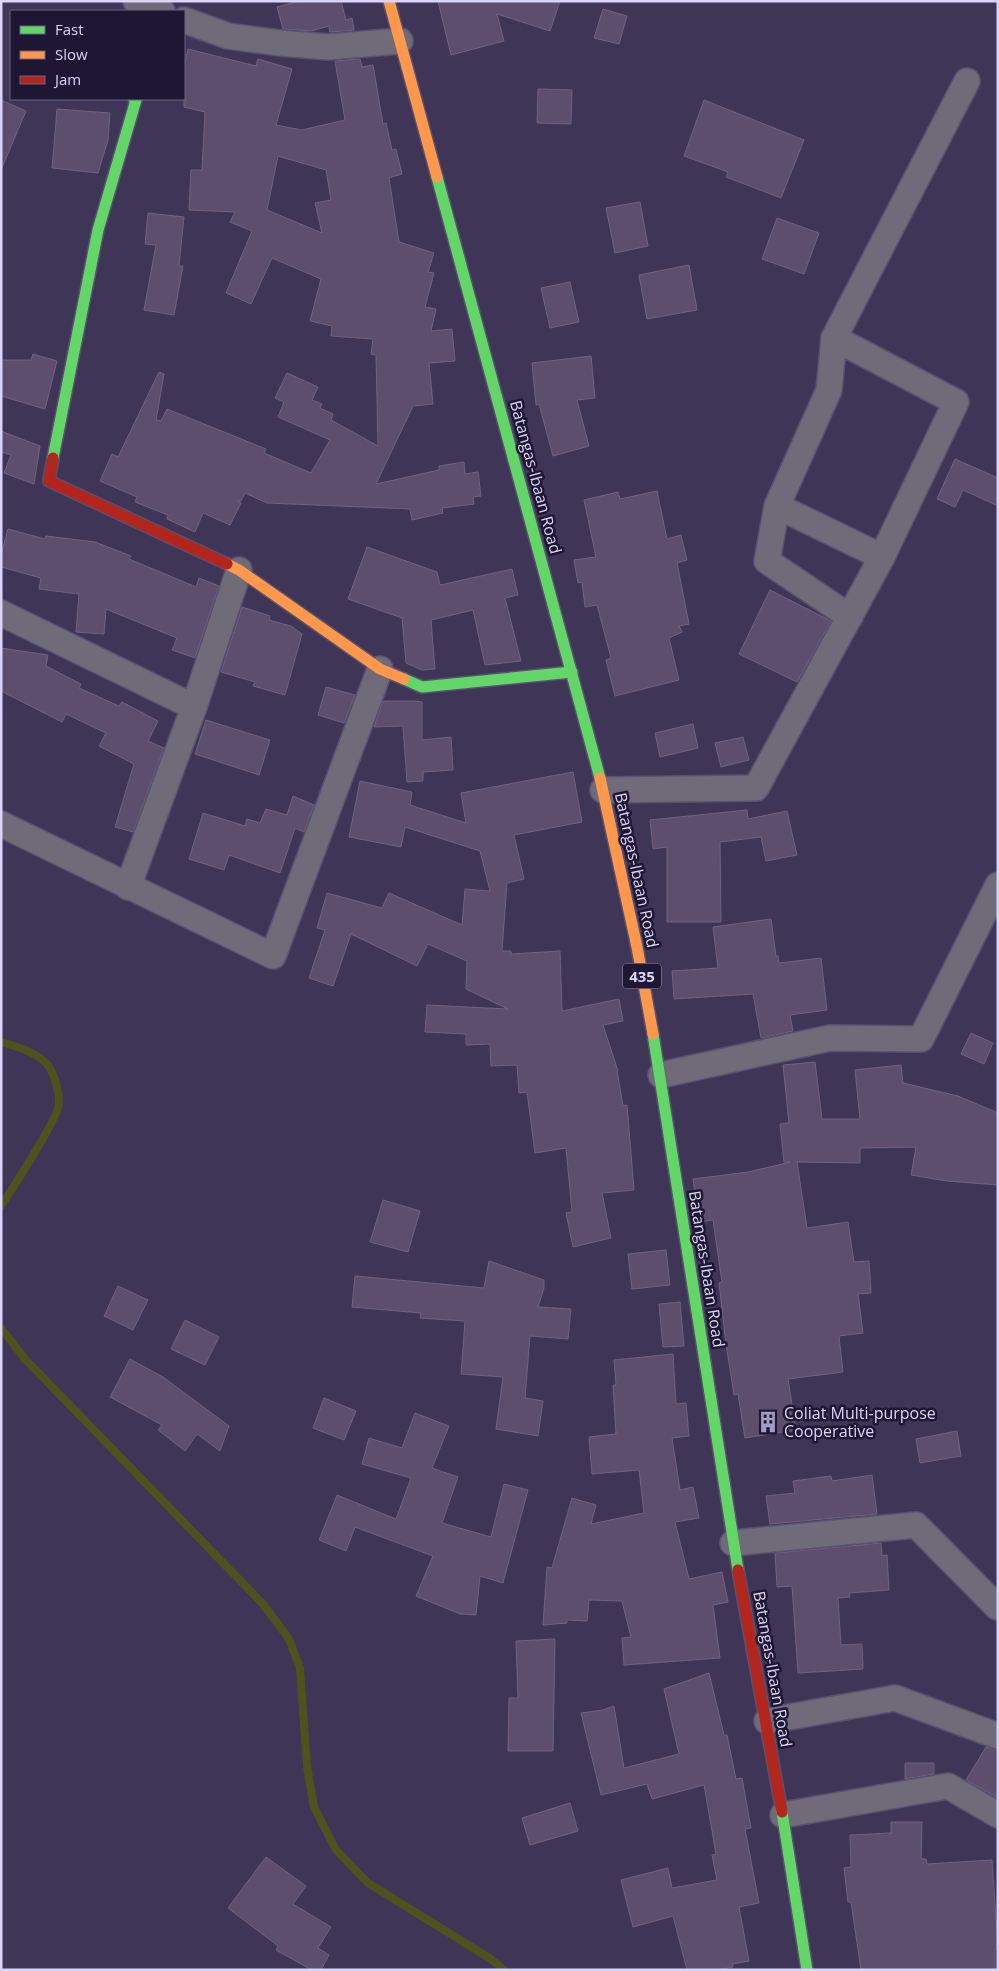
<svg xmlns="http://www.w3.org/2000/svg" width="999" height="1971" viewBox="0 0 999 1971" font-family="'Open Sans',sans-serif">
	<rect width="100%" height="100%" fill="#3f3557"/>
	<g fill="none" stroke-linecap="round" stroke-linejoin="round">
		<g stroke="#4f521d" stroke-width="8">
			<path d="M1 1042C17 1047 34 1051 46 1063 54 1071 59 1091 59 1103 59 1118 12 1189 1 1206"/>
			<path d="M1 1328 25 1359 263 1604 289 1639 300 1668 307 1766 314 1807 336 1850 368 1883 491 1959 504 1970"/>
		</g>
	</g>
	<g fill="#5d4e6e" stroke="#70637f" fill-rule="evenodd">
		<path d="M299 1H341L346 20 352 18 354 30 330 32 329 26 311 31 283 29 277 7Z"/>
		<path d="M438 1H560L550 31 497 14 504 41 451 55Z"/>
		<path d="M603 9 627 16 619 44 594 38Z"/>
		<path d="M188 49 256 66 258 59 292 69 276 125 302 130 345 120 335 61 360 59 362 67 373 65 383 124 386 123 392 150 396 149 402 174 389 178 399 242 434 253 428 272 434 273 425 307 436 309 431 331 452 329 455 361 429 363 433 404 413 406 376 484 439 470V466L464 462 465 474 478 472 481 496 473 497 474 504 442 508 443 513 412 520 410 509 267 503 245 493 241 501H237L241 503 230 525 203 513 195 532 167 519 168 515 135 502 137 497 100 481 112 454 118 457 159 372 164 374 156 420 161 421 167 409 266 449 264 453 311 473 330 440 278 417 284 402 275 398 287 373 318 387 312 400 322 404 320 408 333 414 331 420 378 446 376 355 371 354 373 339 331 336 332 326 310 321 321 279 272 258 251 304 226 293 252 231 230 222 235 212 189 210 191 170H202L205 112 184 107V68ZM278 156 326 170 331 200 315 203 322 233 267 210Z"/>
		<path d="M538 89 572 90 571 124 537 123Z"/>
		<path d="M1 100 26 111 1 170Z"/>
		<path d="M704 100 804 140 781 198 726 177 728 172 684 156Z"/>
		<path d="M57 109 110 113 108 140 98 173 52 168Z"/>
		<path d="M640 202 648 246 615 253 606 208Z"/>
		<path d="M148 213 184 217 179 266H183L174 315 144 310 156 245 145 244Z"/>
		<path d="M777 218 819 233 804 274 762 259Z"/>
		<path d="M689 265 697 310 647 319 639 275Z"/>
		<path d="M570 282 579 322 550 328 541 288Z"/>
		<path d="M33 354 57 361 45 409 1 396V360H31Z"/>
		<path d="M591 356 595 398 577 400 589 446 553 456 539 404 536 405 532 363Z"/>
		<path d="M1 431 40 446 34 484 4 473 11 455 1 452Z"/>
		<path d="M955 459 998 478V506L963 490 955 507 937 499Z"/>
		<path d="M657 491 667 539 681 535 687 560 677 563 689 624 679 626 682 632 669 638 679 680 615 696 606 660 611 658 597 605 585 607 582 582 578 583 574 560 596 557 584 500 618 492 620 499Z"/>
		<path d="M8 529 45 539 46 536 95 542 131 556 129 559 196 587 199 578 219 586 195 658 172 650 177 638 106 609 104 634 76 632 79 594 39 589 41 578 1 567V555Z"/>
		<path d="M367 547 437 572 440 585 512 569 518 595 505 598 521 661 485 665 473 610 431 620 435 669 422 670 406 663 402 618 348 599Z"/>
		<path d="M770 590 831 621 797 682 739 654Z"/>
		<path d="M242 607 270 616 269 620 291 626 302 634 285 695 253 686 255 682 221 672Z"/>
		<path d="M1 648 48 655 46 666 81 684 79 688 119 706 122 702 158 721 148 741 164 748 133 832 115 827 134 764 99 746 106 733 66 714 62 722 1 691Z"/>
		<path d="M326 687 355 695 344 723 318 715Z"/>
		<path d="M383 701H415L422 702V740L451 737 453 770 423 772V781L407 782 403 726 374 727Z"/>
		<path d="M206 720 270 740 259 775 195 754Z"/>
		<path d="M693 724 698 748 660 757 655 733Z"/>
		<path d="M743 737 749 760 721 767 715 743Z"/>
		<path d="M573 772 582 822 514 835 524 879 507 883 502 951H511V954L560 951 562 1011 619 999 623 1021 603 1025 618 1071H617L623 1106 627 1105 634 1190 602 1193 611 1238 573 1247 566 1213 572 1212 566 1148 535 1153 527 1092 519 1093 517 1065 491 1066 490 1044 466 1045V1034L425 1032 427 1005 508 1009 466 989 467 961 428 944 417 966 351 934 333 986 309 978 325 930 317 928 327 893 382 908 389 893 462 925 465 889 490 891 480 851 405 827 401 847 349 837 360 781 412 792 410 805 466 823 461 793Z"/>
		<path d="M293 796 314 805 304 832 295 828 280 873 229 855 224 870 189 859 203 813 245 826 247 819 260 823 266 809 287 815Z"/>
		<path d="M747 810 748 819 787 811 797 855 766 861 761 837 720 842 721 922H667V847L653 849 650 820Z"/>
		<path d="M771 919 776 956H778L779 963 821 958 827 1010 790 1015 793 1031 761 1038 753 994 674 999 672 971 718 968 713 927Z"/>
		<path d="M971 1033 993 1043 984 1064 961 1054Z"/>
		<path d="M815 1062 822 1119H860L855 1070 901 1065 903 1083 958 1096 998 1113V1185L947 1181 911 1175 916 1147 860 1148V1163L797 1162 807 1228 848 1222 854 1262 869 1261 871 1293 858 1294 863 1333 839 1336 843 1372 788 1379 796 1430 745 1438 738 1394 734 1395 726 1344 719 1283 722 1282 713 1220 699 1222 693 1179 748 1172 791 1162H784L780 1124 789 1123 783 1065Z"/>
		<path d="M383 1200 420 1211 408 1252 370 1242Z"/>
		<path d="M666 1250 670 1285 632 1289 628 1254Z"/>
		<path d="M489 1261 544 1280V1288L538 1307 571 1309 568 1339 530 1336 525 1398 543 1401 538 1436 496 1429 503 1377 461 1374 465 1321 420 1318 421 1313 352 1307 355 1276 484 1288Z"/>
		<path d="M118 1286 148 1300 133 1330 104 1316Z"/>
		<path d="M680 1302 684 1346 663 1347 659 1304Z"/>
		<path d="M185 1320 219 1337 205 1365 171 1349Z"/>
		<path d="M673 1354 676 1404 686 1403 689 1436 672 1438 680 1490 693 1487 699 1518 675 1522 689 1579 722 1572 728 1602 713 1605 720 1658 624 1665 622 1638 631 1637 622 1601 589 1600 587 1621 567 1620V1623L543 1625 547 1567 552 1568 572 1498 596 1505 591 1524 644 1513 639 1470 592 1474 589 1437 616 1434 613 1385H616L614 1360Z"/>
		<path d="M130 1359 163 1377 229 1426 220 1451 197 1434 185 1451 158 1430 162 1425 110 1397Z"/>
		<path d="M324 1398 356 1411 344 1440 313 1428Z"/>
		<path d="M415 1413 449 1426 432 1468 458 1477 442 1523 491 1537 504 1484 528 1490 503 1583 480 1576 476 1615 460 1614 416 1596 433 1556 355 1527 346 1551 319 1540 337 1495 396 1519 411 1478 362 1464 369 1438 402 1448Z"/>
		<path d="M957 1431 961 1456 920 1463 916 1439Z"/>
		<path d="M872 1475 877 1514 770 1524 766 1496 795 1493 793 1481 831 1476 832 1481Z"/>
		<path d="M881 1543 882 1556 887 1555 889 1590 849 1593 850 1597 838 1598 841 1645 862 1644 863 1669 798 1673 792 1586 777 1587 775 1553Z"/>
		<path d="M555 1639 553 1751H508L509 1698H518L516 1641Z"/>
		<path d="M709 1673 724 1735H727L736 1779 742 1778 751 1828 745 1829 759 1903 739 1907 749 1961 732 1964 733 1967 717 1970H687L673 1916 633 1927 621 1880 668 1868 672 1888 717 1880 712 1855 716 1854 704 1785 652 1799 647 1784 601 1795 581 1713 603 1710 614 1706 624 1768 679 1754 664 1689Z"/>
		<path d="M986 1747 998 1750V1798L966 1780Z"/>
		<path d="M905 1763H934V1774L905 1779Z"/>
		<path d="M570 1803 578 1831 530 1845 522 1818Z"/>
		<path d="M891 1822H922L921 1859H926L927 1864 992 1860 998 1949H995V1970H861L851 1902H848L844 1868 851 1867 850 1835 891 1833Z"/>
		<path d="M266 1857 306 1886 293 1904 331 1927 318 1948 329 1955 321 1970H312L276 1950 278 1946 228 1908Z"/>
	</g>
	<g fill="none" stroke-linecap="round" stroke-linejoin="round">
		<g stroke="#59516f" stroke-width="28">
			<g id="street">
				<path d="M136 1 162 11"/>
				<path d="M184 20 228 36 280 43 328 47 400 41"/>
				<path d="M777 506 882 557"/>
				<path d="M1 613 194 707 239 570"/>
				<path d="M850 617 767 561 777 506 829 390 834 338 967 81"/>
				<path d="M603 790 756 788 882 557 956 402 834 338"/>
				<path d="M1 824 273 956 380 669"/>
				<path d="M128 887 194 707"/>
				<path d="M661 1075 830 1038 921 1039 998 885"/>
				<path d="M733 1543 916 1525 997 1607"/>
				<path d="M767 1721 895 1698 998 1736"/>
				<path d="M783 1815 948 1786 998 1815"/>
			</g>
		</g>
		<g stroke="#59516f" stroke-width="14">
			<g id="fast">
				<path d="M437 177 600 778"/>
				<path d="M53 458 98 230 136 100 134 99"/>
				<path d="M404 679 422 687 572 672"/>
				<path d="M653 1034 738 1570"/>
				<path d="M782 1812 807 1970"/>
			</g>
		</g>
		<g stroke="#59516f" stroke-width="14">
			<g id="slow">
				<path d="M389 1 437 177"/>
				<path d="M227 564 239 570 380 669 404 679"/>
				<path d="M600 778 637 947 653 1034"/>
			</g>
		</g>
		<g stroke="#59516f" stroke-width="14">
			<g id="jam">
				<path d="M53 458 49 481 227 564"/>
				<path d="M738 1570 782 1812"/>
			</g>
		</g>
		<use href="#street" stroke="#6f6b79" stroke-width="25"/>
		<use href="#fast" stroke="#63d668" stroke-width="11"/>
		<use href="#slow" stroke="#ff974d" stroke-width="11"/>
		<use href="#jam" stroke="#b3261e" stroke-width="11"/>
	</g>
	<defs>
		<g id="building-bare" transform="scale(1.725)"><path d="M-4-6H4V6H1V3H-1V6H-4ZM-2.5-4.3h1.7v1.8h-1.7ZM.8-4.3h1.7v1.8H.8ZM-2.5-1h1.7V.8h-1.7ZM.8-1h1.7V.8H.8Z" fill="#a49cc1" stroke="#1e1733" stroke-width="2.5" paint-order="stroke"/></g>
	</defs>
	<g fill-rule="evenodd">
		<use href="#building-bare" x="768" y="1422"/>
	</g>
	<g text-anchor="middle" dominant-baseline="central" stroke-width="5" stroke-linejoin="round" paint-order="stroke">
		<rect fill="#1e1733" stroke="#a29bbe" stroke-width="1" x="623" y="963.5" width="38" height="25" rx="4"/>
		<g font-size="15" font-weight="bold" fill="#dbd4fa">
			<text x="642" y="976">435</text>
		</g>
		<g font-size="16" fill="#dbd4fa" stroke="#1e1733">
			<text transform="translate(536 477) rotate(75)">Batangas-Ibaan Road</text>
			<text transform="translate(637 870) rotate(78)">Batangas-Ibaan Road</text>
			<text transform="translate(707 1269) rotate(81)">Batangas-Ibaan Road</text>
			<text transform="translate(773 1669) rotate(80)">Batangas-Ibaan Road</text>
		</g>
		<g font-size="16" fill="#dbd4fa" stroke="#1e1733" text-anchor="start">
			<text x="784" y="1413">Coliat Multi-purpose<tspan x="784" dy="18">Cooperative</tspan></text>
		</g>
	</g>
	<rect width="999" height="1971" fill="none" stroke="#dbd4fa" stroke-width="5"/>
	<rect x="10" y="10" width="175" height="90" fill="#1e1733" stroke="#6a6383"/>
	<rect x="20" y="26" width="25" height="8" fill="#63d668" stroke="#6a6383"/>
	<text x="55" y="35" font-size="15" fill="#dbd4fa">Fast</text>
	<rect x="20" y="51" width="25" height="8" fill="#ff974d" stroke="#6a6383"/>
	<text x="55" y="60" font-size="15" fill="#dbd4fa">Slow</text>
	<rect x="20" y="76" width="25" height="8" fill="#b3261e" stroke="#6a6383"/>
	<text x="55" y="85" font-size="15" fill="#dbd4fa">Jam</text>
</svg>
